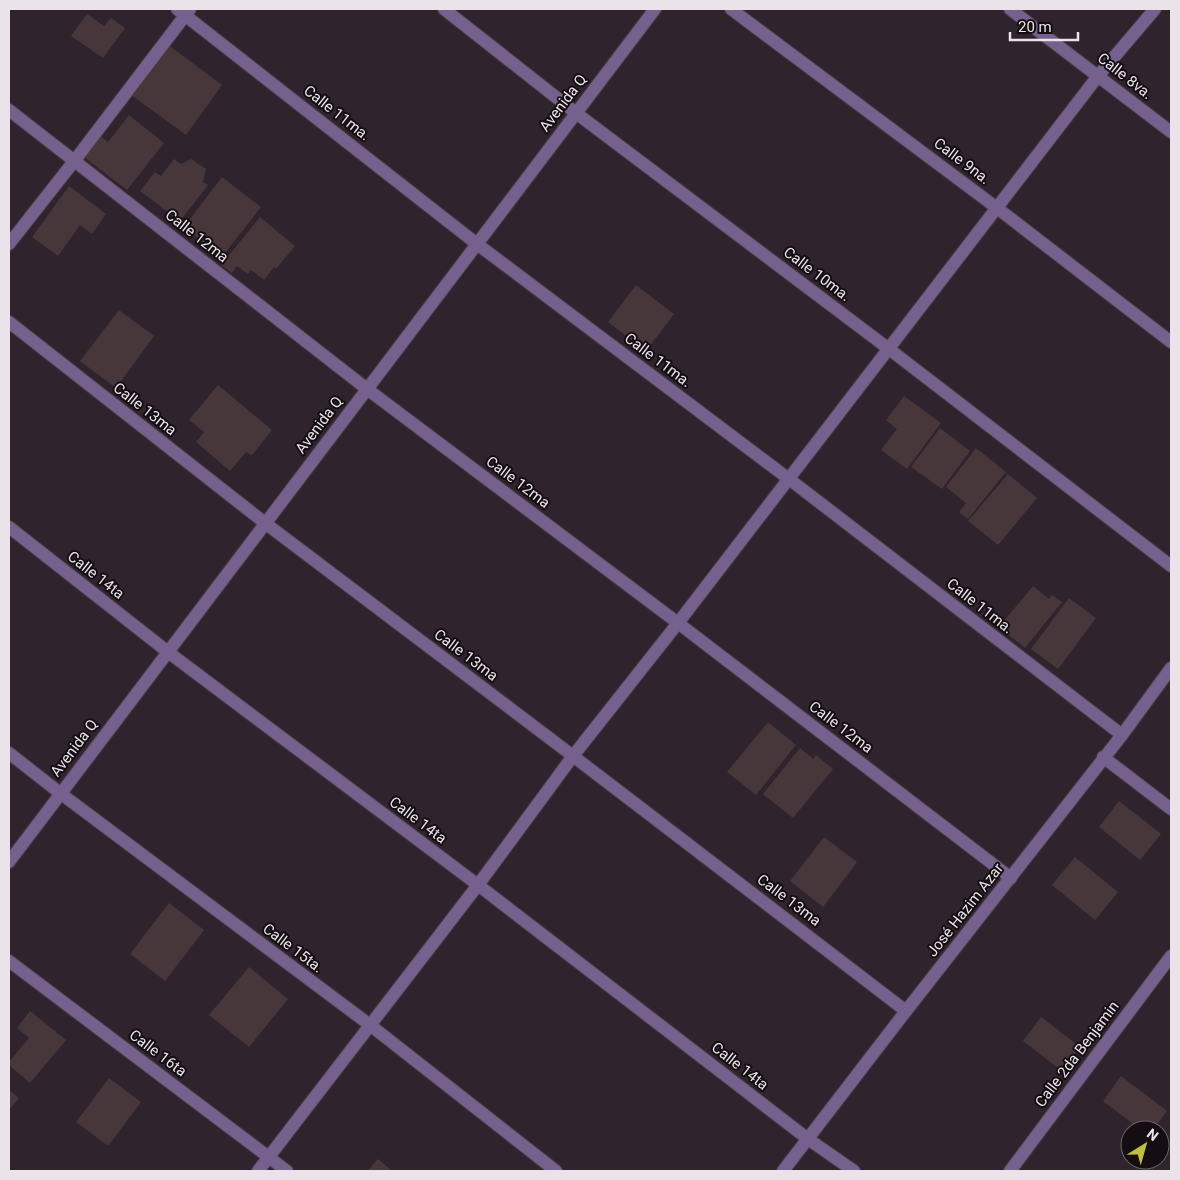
<svg xmlns="http://www.w3.org/2000/svg" width="1180" height="1180" viewBox="0 0 1180 1180" font-family="Roboto,sans-serif">
	<rect width="100%" height="100%" fill="#2f232d"/>
	<g fill="#47373b">
		<path d="M87 14 104 26 111 18 125 28 103 58 71 36Z"/>
		<path d="M167 44 222 85 186 135 130 94Z"/>
		<path d="M129 115 164 143 127 190 84 157 100 136 108 142Z"/>
		<path d="M174 159 181 164 191 159 206 169 203 182 208 185 180 221 140 191 155 172 161 176Z"/>
		<path d="M222 177 261 207 222 257 184 227Z"/>
		<path d="M69 186 106 214 92 234 80 225 58 256 32 237Z"/>
		<path d="M260 217 295 246 276 269 274 267 264 280 251 270 248 274 237 266 232 273 221 265Z"/>
		<path d="M636 285 674 314 646 351 608 322Z"/>
		<path d="M119 310 154 336 116 388 80 361Z"/>
		<path d="M218 385 272 430 252 455 246 452 230 471 196 442 204 432 189 420Z"/>
		<path d="M904 396 941 423 907 469 881 450 897 429 886 420Z"/>
		<path d="M940 428 970 451 942 489 911 467Z"/>
		<path d="M976 448 1006 472 968 519 959 512 966 503 946 487Z"/>
		<path d="M1008 474 1037 498 998 545 968 521Z"/>
		<path d="M1033 586 1049 599 1052 595 1062 602 1025 648 999 627Z"/>
		<path d="M1069 598 1096 618 1058 669 1031 649Z"/>
		<path d="M768 722 796 745 756 795 727 772Z"/>
		<path d="M800 748 813 759 816 755 833 769 793 818 763 794Z"/>
		<path d="M1119 801 1161 834 1140 860 1099 827Z"/>
		<path d="M824 837 857 862 823 907 790 881Z"/>
		<path d="M1075 857 1118 892 1095 920 1052 885Z"/>
		<path d="M169 903 204 930 165 981 130 954Z"/>
		<path d="M249 967 288 999 249 1047 209 1015Z"/>
		<path d="M30 1011 66 1040 30 1083 9 1065V1062L29 1038 17 1028Z"/>
		<path d="M1041 1017 1080 1047 1062 1071 1023 1041Z"/>
		<path d="M1121 1076 1167 1111 1153 1130H1141L1103 1101Z"/>
		<path d="M109 1078 141 1102 108 1146 76 1122Z"/>
		<path d="M9 1090 19 1098 9 1110Z"/>
		<path d="M378 1159 392 1171H367Z"/>
	</g>
	<g fill="none" stroke-linecap="round" stroke-linejoin="round">
		<g stroke="#493e47" stroke-width="14">
			<g id="minor">
				<path d="M177 9 477 244 789 479 1122 735"/>
				<path d="M444 9 576 113 889 349 1171 566"/>
				<path d="M731 9 997 208 1171 342"/>
				<path d="M1010 9 1171 132"/>
				<path d="M9 110 367 389 678 623 1011 878"/>
				<path d="M9 244 75 160 190 9"/>
				<path d="M9 322 265 523 573 756 906 1011"/>
				<path d="M9 527 168 652 478 885 808 1139 854 1171"/>
				<path d="M9 753 60 793 370 1025 556 1171"/>
				<path d="M1103 757 1171 809"/>
				<path d="M9 862 655 9"/>
				<path d="M9 961 287 1171"/>
				<path d="M258 1171 478 885 573 756 678 623 1098 76 1155 9"/>
				<path d="M783 1171 906 1011 1122 735 1171 668"/>
				<path d="M1010 1171 1171 956"/>
			</g>
		</g>
		<use href="#minor" stroke="#76618e" stroke-width="12"/>
	</g>
	<g text-anchor="middle" dominant-baseline="central" stroke-width="4" stroke-linejoin="round" paint-order="stroke">
		<g font-size="15" fill="#eae3e9" stroke="#140e13">
			<text transform="translate(1125 76) rotate(38)">Calle 8va.</text>
			<text transform="translate(563 103) rotate(-53)">Avenida Q</text>
			<text transform="translate(337 113) rotate(38)">Calle 11ma.</text>
			<text transform="translate(962 161) rotate(37)">Calle 9na.</text>
			<text transform="translate(197 236) rotate(38)">Calle 12ma</text>
			<text transform="translate(817 274) rotate(37)">Calle 10ma.</text>
			<text transform="translate(658 360) rotate(37)">Calle 11ma.</text>
			<text transform="translate(145 409) rotate(38)">Calle 13ma</text>
			<text transform="translate(319 425) rotate(-53)">Avenida Q</text>
			<text transform="translate(518 482) rotate(37)">Calle 12ma</text>
			<text transform="translate(96 575) rotate(38)">Calle 14ta</text>
			<text transform="translate(980 606) rotate(38)">Calle 11ma.</text>
			<text transform="translate(466 655) rotate(37)">Calle 13ma</text>
			<text transform="translate(841 727) rotate(37)">Calle 12ma</text>
			<text transform="translate(74 748) rotate(-53)">Avenida Q</text>
			<text transform="translate(418 820) rotate(37)">Calle 14ta</text>
			<text transform="translate(789 900) rotate(37)">Calle 13ma</text>
			<text transform="translate(965 910) rotate(-52)">José Hazim Azar</text>
			<text transform="translate(293 948) rotate(37)">Calle 15ta.</text>
			<text transform="translate(158 1053) rotate(37)">Calle 16ta</text>
			<text transform="translate(1077 1054) rotate(-53)">Calle 2da Benjamin</text>
			<text transform="translate(740 1066) rotate(38)">Calle 14ta</text>
		</g>
	</g>
	<rect width="1180" height="1180" fill="none" stroke="#eae3e9" stroke-width="20"/>
	<g transform="translate(1145 1145) rotate(37)"><circle r="24" fill="#140e13" stroke="#6a6369"/>
	<path d="M0-4L9 19L0 12L-9 19Z" fill="#c1be40"/>
	<text y="-8" font-size="14" font-weight="bold" text-anchor="middle" fill="#eae3e9">N</text>
	</g>
	<path d="M1010 32v8h68v-8" fill="none" stroke="#eae3e9" stroke-width="2.5"/>
	<text x="1018" y="32" font-size="15" fill="#eae3e9" stroke="#140e13" stroke-width="4" paint-order="stroke">20 m</text>
</svg>
